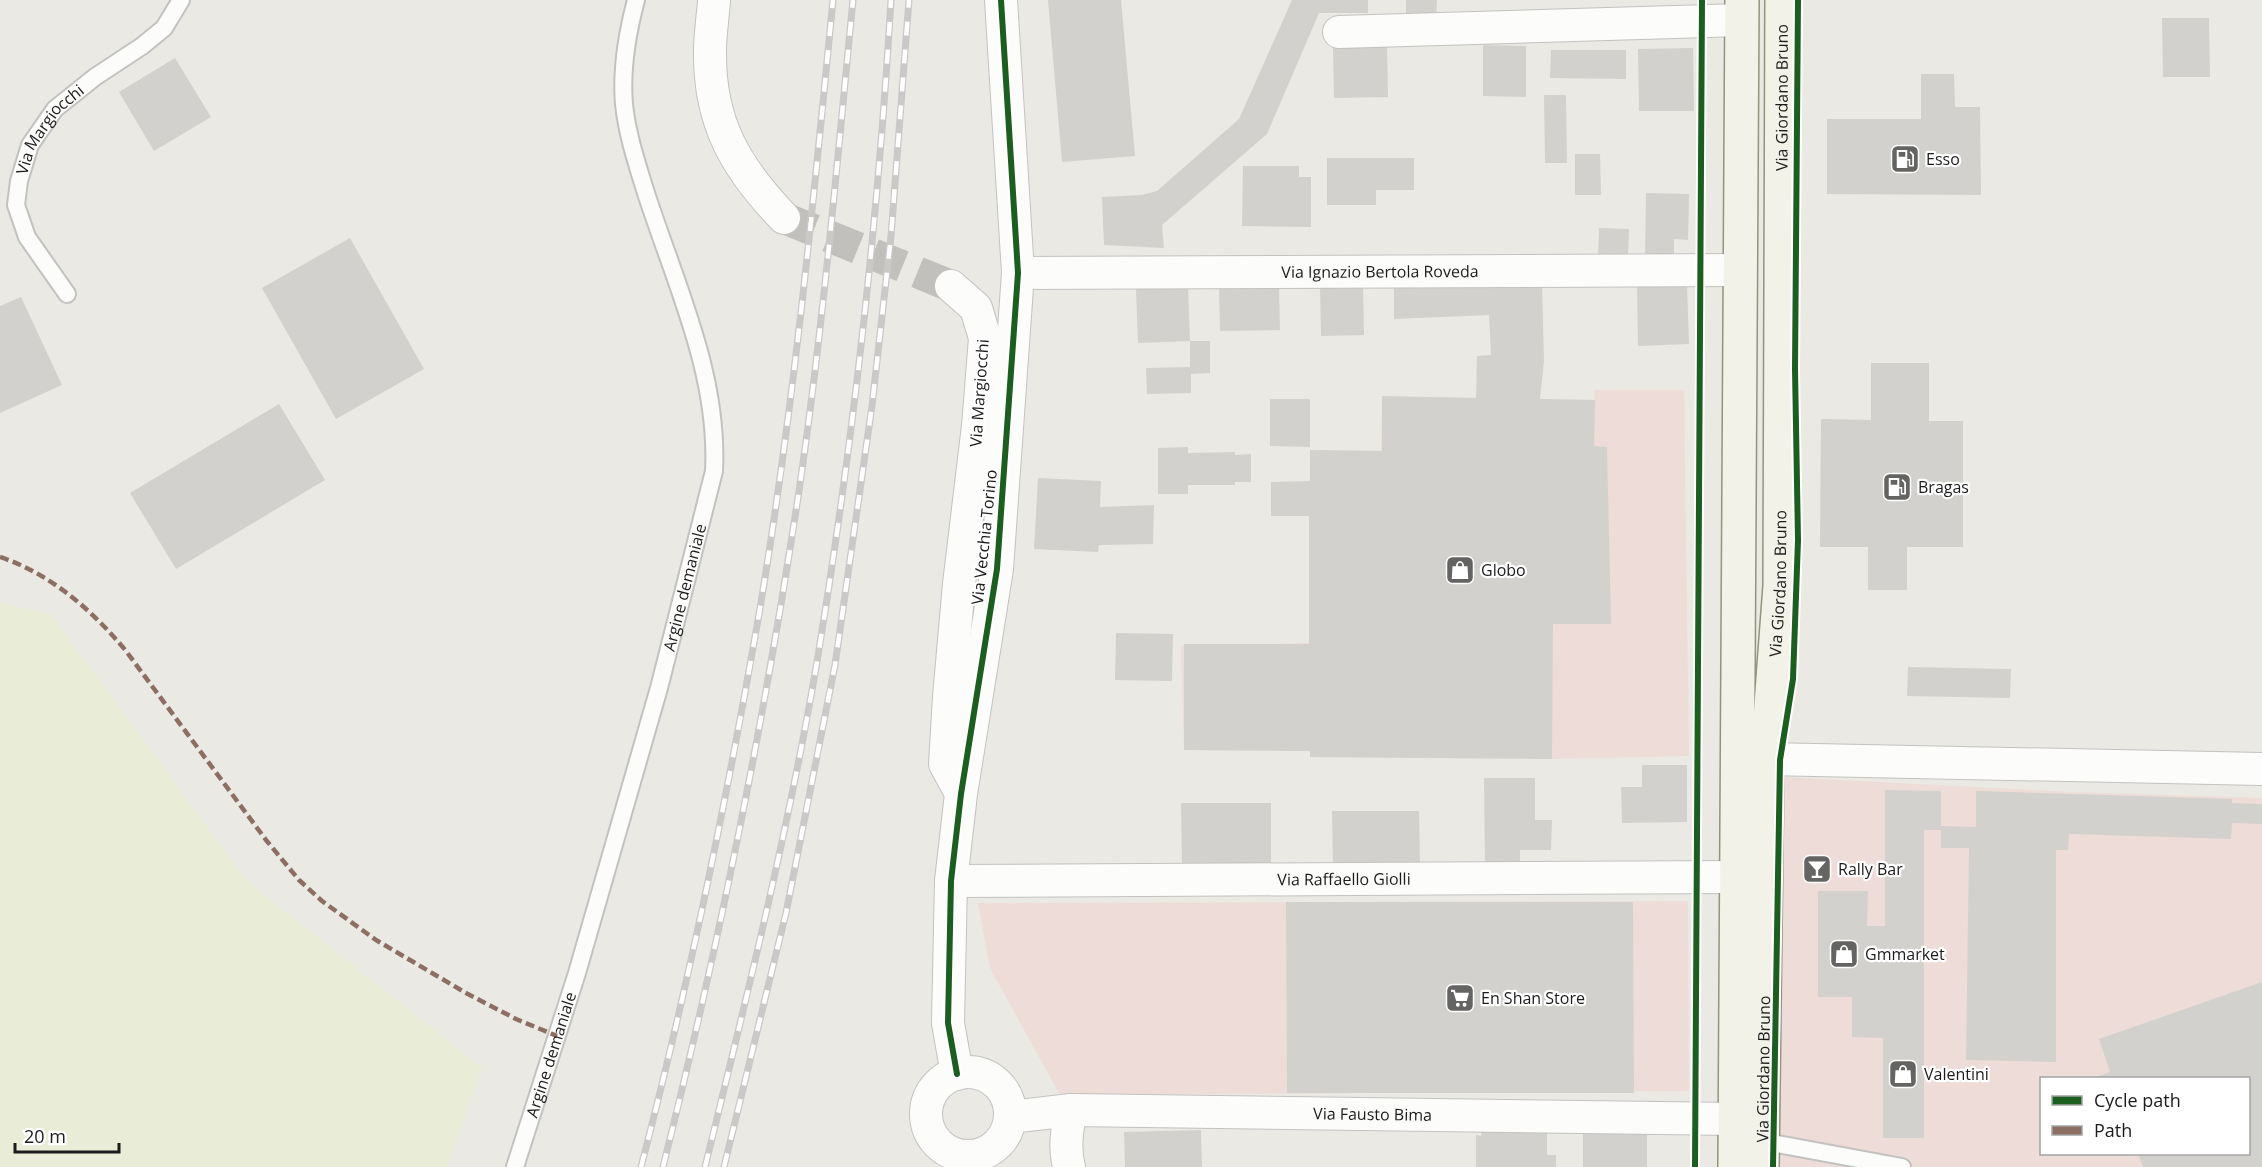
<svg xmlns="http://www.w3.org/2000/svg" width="2262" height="1167" viewBox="0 0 2262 1167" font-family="'Open Sans',sans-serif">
	<rect width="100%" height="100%" fill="#eae9e4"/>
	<g fill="#eedcd8" fill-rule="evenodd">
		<path d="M1595 390H1684L1689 756 1552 759 1310 757V751L1184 750 1181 646 1309 643 1310 450 1381 451 1382 396 1594 400Z"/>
		<path d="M1782 777 2071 792 2262 798V1167H1778ZM2042 1078H2248V1154H2042Z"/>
		<path d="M1688 901 1689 1091 1060 1095 990 968 978 903Z"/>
	</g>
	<path fill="#e9ecd6" d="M0 603 51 614 246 880 482 1068 447 1167H0Z"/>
	<g fill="#d3d1cd">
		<path d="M1048 0H1121L1135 156 1062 162Z"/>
		<path d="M1292 0H1368V13H1319L1267 134 1162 225 1164 248 1104 245 1102 197 1142 195 1157 191 1239 119Z"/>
		<path d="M1406 0H1437L1436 21H1406Z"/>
		<path d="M2162 18H2209L2210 77H2163Z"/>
		<path d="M1483 45 1526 46V97L1483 96Z"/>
		<path d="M1387 47 1388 97 1334 98 1333 48Z"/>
		<path d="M1693 48 1694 111H1639L1638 49Z"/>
		<path d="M1551 50H1626V79L1550 78Z"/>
		<path d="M175 58 211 117 154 151 119 92Z"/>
		<path d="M1921 74H1954L1955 107H1980L1981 195 1827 194V119H1921Z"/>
		<path d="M1544 95H1566L1567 163H1545Z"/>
		<path d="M1575 154H1600L1601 195H1575Z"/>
		<path d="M1327 158H1414V190H1376V205H1327Z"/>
		<path d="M1243 166H1299V177H1311V227L1242 226Z"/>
		<path d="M1646 193 1689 194 1688 240 1674 239V259H1645Z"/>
		<path d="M1599 228 1629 229 1628 257H1598Z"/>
		<path d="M350 238 424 369 336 419 262 288Z"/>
		<path d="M1542 283 1544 361 1540 399 1595 400 1594 446 1607 447 1611 624H1553L1552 759 1310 757V751L1184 750V644H1309V516H1271V482L1310 481V450L1382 451V396L1476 398 1477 356 1491 355 1489 315 1394 319V288Z"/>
		<path d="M1687 284 1689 344 1638 346 1637 285Z"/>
		<path d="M1188 287 1190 341 1138 343 1136 289Z"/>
		<path d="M1363 287 1364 335 1321 336 1320 288Z"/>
		<path d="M1279 288 1280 330 1220 331 1219 289Z"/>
		<path d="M21 297 62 385 0 413V306Z"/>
		<path d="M1190 341H1210V373L1191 374V393L1147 394 1146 368 1190 367Z"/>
		<path d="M1871 363H1929V421H1963V547H1907V590H1868V547H1820L1821 419 1871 420Z"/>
		<path d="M1270 399H1310V447L1270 446Z"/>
		<path d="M279 404 325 480 176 569 130 493Z"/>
		<path d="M1188 447V453L1235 452V455L1251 454V482H1235V485H1188V494H1158V448Z"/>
		<path d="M1038 478 1101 481 1100 507 1154 505 1153 544 1099 545 1098 552 1034 549Z"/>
		<path d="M1116 633 1173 634 1172 681 1115 680Z"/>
		<path d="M1908 667 2011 669 2010 698 1907 696Z"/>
		<path d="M1642 765H1687V822L1622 823 1621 787H1642Z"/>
		<path d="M1484 778H1535V820H1552L1551 850H1520V861L1485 862Z"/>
		<path d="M1885 790 1941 791V826L1976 827V791L2232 799V803L2262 804V824L2232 823 2231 839 2069 834 2068 850H2056V1062L1966 1060 1969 848H1941V830H1924V1138H1883V1038L1852 1037V997H1818V891H1868L1867 926H1885Z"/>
		<path d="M1181 803H1271V864H1182Z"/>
		<path d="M1332 811H1419L1420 864H1333Z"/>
		<path d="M1286 902H1633L1634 1093H1287Z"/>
		<path d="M2262 982V1167H2143L2138 1154H2248V1078H2093L2110 1072 2099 1039Z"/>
		<path d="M1482 1129 1547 1130V1155H1556V1167H1476V1135L1481 1136Z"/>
		<path d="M1201 1130 1202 1167H1125L1124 1132Z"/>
		<path d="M1583 1131 1647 1132V1167H1583Z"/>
	</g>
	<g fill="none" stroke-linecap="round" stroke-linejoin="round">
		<path stroke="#c1c0bc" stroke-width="32" stroke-dasharray="32 16" stroke-linecap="butt" d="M784 218 951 286"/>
		<g stroke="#c3c2c0" stroke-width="20">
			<g id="service">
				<path id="s1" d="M67 294 27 237 16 205 19 181 30 145 55 109 95 77 142 46 164 28 181 0"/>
				<path d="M1761 1141 1902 1167"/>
				<path id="s2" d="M515 1167 577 973 659 688 714 471C719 374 675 283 646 193 637 164 627 134 624 104 621 69 627 34 636 0"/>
			</g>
		</g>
		<g stroke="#c3c2c0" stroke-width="34">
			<g id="minor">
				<path d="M714 0C713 17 710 34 710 51 709 123 736 168 784 218"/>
				<path d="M1339 32 1742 20"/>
				<path id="s3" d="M1018 273 1740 270"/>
				<path d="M951 286 976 308 985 338 978 426 959 584 949 697 945 764 958 788"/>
				<path d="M1767 759 2262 769"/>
				<path id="s4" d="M951 881 1737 877"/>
				<circle cx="968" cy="1114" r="42"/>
				<path d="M957 1074 948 1023 951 881 961 794 997 569 1018 273 1001 0"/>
				<path id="s5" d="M1010 1117 1071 1110 1736 1119"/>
				<path d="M1069 1167C1064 1148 1067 1129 1071 1110"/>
			</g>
		</g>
		<g stroke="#91957c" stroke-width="36">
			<g id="secondary">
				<path d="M1735 1167 1742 0"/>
				<path id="s6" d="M1762 1167 1767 759 1780 586 1782 0"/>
			</g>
		</g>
		<use href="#service" stroke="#fcfcfb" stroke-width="16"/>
		<use href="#minor" stroke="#fcfcfb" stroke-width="32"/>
		<use href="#secondary" stroke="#f2f2e8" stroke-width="33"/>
		<g stroke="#c9c9c8" stroke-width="7">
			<g id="rail">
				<path d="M641 1167C688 987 726 804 758 620 793 415 813 207 833 0"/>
				<path d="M663 1167C719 944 765 718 799 491 823 328 837 164 853 0"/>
				<path d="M705 1167C746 1000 788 832 817 662 853 443 878 222 891 0"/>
				<path d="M724 1167 786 913 835 665 872 406 891 236 909 0"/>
			</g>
		</g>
		<use href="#rail" stroke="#fff" stroke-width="4.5" stroke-dasharray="14" stroke-linecap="butt"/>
		<path stroke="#8d6e63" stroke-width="4.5" stroke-dasharray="9 4.5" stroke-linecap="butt" d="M0 557C51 574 92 610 126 651L266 840 299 880 322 901 376 940 466 993 516 1019 557 1036"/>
		<g stroke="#fff" stroke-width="10">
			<g id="cycleway">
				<path d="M957 1074 948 1023 951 881 961 794 997 569 1018 273 1001 0"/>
				<path d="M1695 1167 1702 0"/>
				<path d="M1773 1167 1780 760 1793 679 1798 540 1795 369 1798 0"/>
			</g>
		</g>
		<use href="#cycleway" stroke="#1b5e20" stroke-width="6"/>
	</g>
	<defs>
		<g id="fuel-square" transform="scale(1.5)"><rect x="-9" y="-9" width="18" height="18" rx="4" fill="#646462" stroke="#fff"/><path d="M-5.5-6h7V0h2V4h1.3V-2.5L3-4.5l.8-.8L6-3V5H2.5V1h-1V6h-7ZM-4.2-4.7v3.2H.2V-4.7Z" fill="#fff"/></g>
		<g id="shop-square" transform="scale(1.5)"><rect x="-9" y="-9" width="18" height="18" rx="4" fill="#646462" stroke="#fff"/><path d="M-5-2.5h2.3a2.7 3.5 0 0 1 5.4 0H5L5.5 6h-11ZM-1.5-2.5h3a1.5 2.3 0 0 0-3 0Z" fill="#fff"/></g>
		<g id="bar-square" transform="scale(1.5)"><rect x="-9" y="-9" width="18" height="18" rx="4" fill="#646462" stroke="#fff"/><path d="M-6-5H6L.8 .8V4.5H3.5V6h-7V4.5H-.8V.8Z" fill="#fff"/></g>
		<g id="supermarket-square" transform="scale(1.5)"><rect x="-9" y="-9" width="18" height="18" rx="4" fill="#646462" stroke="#fff"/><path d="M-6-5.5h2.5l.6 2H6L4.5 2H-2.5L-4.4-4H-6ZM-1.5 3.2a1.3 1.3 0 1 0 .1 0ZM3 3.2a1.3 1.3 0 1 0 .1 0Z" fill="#fff"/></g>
	</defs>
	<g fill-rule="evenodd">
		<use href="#fuel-square" x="1905" y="159"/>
		<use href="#fuel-square" x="1897" y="487"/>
		<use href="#shop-square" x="1460" y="570"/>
		<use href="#bar-square" x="1817" y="869"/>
		<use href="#shop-square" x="1844" y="954"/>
		<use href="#supermarket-square" x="1460" y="998"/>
		<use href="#shop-square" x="1903" y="1074"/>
	</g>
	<g text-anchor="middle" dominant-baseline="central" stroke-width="4.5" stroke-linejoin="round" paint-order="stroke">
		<g font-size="16" fill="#1c1c1c" stroke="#fff">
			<text stroke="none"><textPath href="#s6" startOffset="1070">Via Giordano Bruno</textPath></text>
			<text stroke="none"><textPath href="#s1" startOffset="189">Via Margiocchi</textPath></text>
			<text stroke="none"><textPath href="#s3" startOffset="362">Via Ignazio Bertola Roveda</textPath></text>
			<text transform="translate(979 393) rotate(-86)">Via Margiocchi</text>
			<text transform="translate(984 537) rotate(-84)">Via Vecchia Torino</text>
			<text stroke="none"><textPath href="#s6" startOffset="584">Via Giordano Bruno</textPath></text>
			<text stroke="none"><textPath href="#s2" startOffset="604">Argine demaniale</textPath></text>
			<text stroke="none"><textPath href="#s4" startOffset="393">Via Raffaello Giolli</textPath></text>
			<text stroke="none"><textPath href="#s2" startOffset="118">Argine demaniale</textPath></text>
			<text stroke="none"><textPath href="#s6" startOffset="98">Via Giordano Bruno</textPath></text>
			<text stroke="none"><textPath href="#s5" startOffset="363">Via Fausto Bima</textPath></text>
		</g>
		<g font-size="16" fill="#1c1c1c" stroke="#fff" text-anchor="start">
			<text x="1926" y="159">Esso</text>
			<text x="1918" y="487">Bragas</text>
			<text x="1481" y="570">Globo</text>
			<text x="1838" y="869">Rally Bar</text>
			<text x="1865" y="954">Gmmarket</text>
			<text x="1481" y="998">En Shan Store</text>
			<text x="1924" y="1074">Valentini</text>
		</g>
	</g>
	<rect x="2040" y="1077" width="210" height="78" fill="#ffffff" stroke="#a4a4a4" stroke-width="1.5"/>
	<rect x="2052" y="1096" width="30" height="9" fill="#1b5e20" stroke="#a4a4a4" stroke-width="1.5"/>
	<text x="2094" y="1107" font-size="18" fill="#1c1c1c">Cycle path</text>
	<rect x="2052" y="1126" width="30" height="9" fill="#8d6e63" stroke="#a4a4a4" stroke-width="1.5"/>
	<text x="2094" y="1137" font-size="18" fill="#1c1c1c">Path</text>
	<path d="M15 1143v9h104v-9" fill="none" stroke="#1c1c1c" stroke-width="3"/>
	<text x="24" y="1143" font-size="18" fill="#1c1c1c" stroke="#ffffff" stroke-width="4.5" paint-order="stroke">20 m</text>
</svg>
